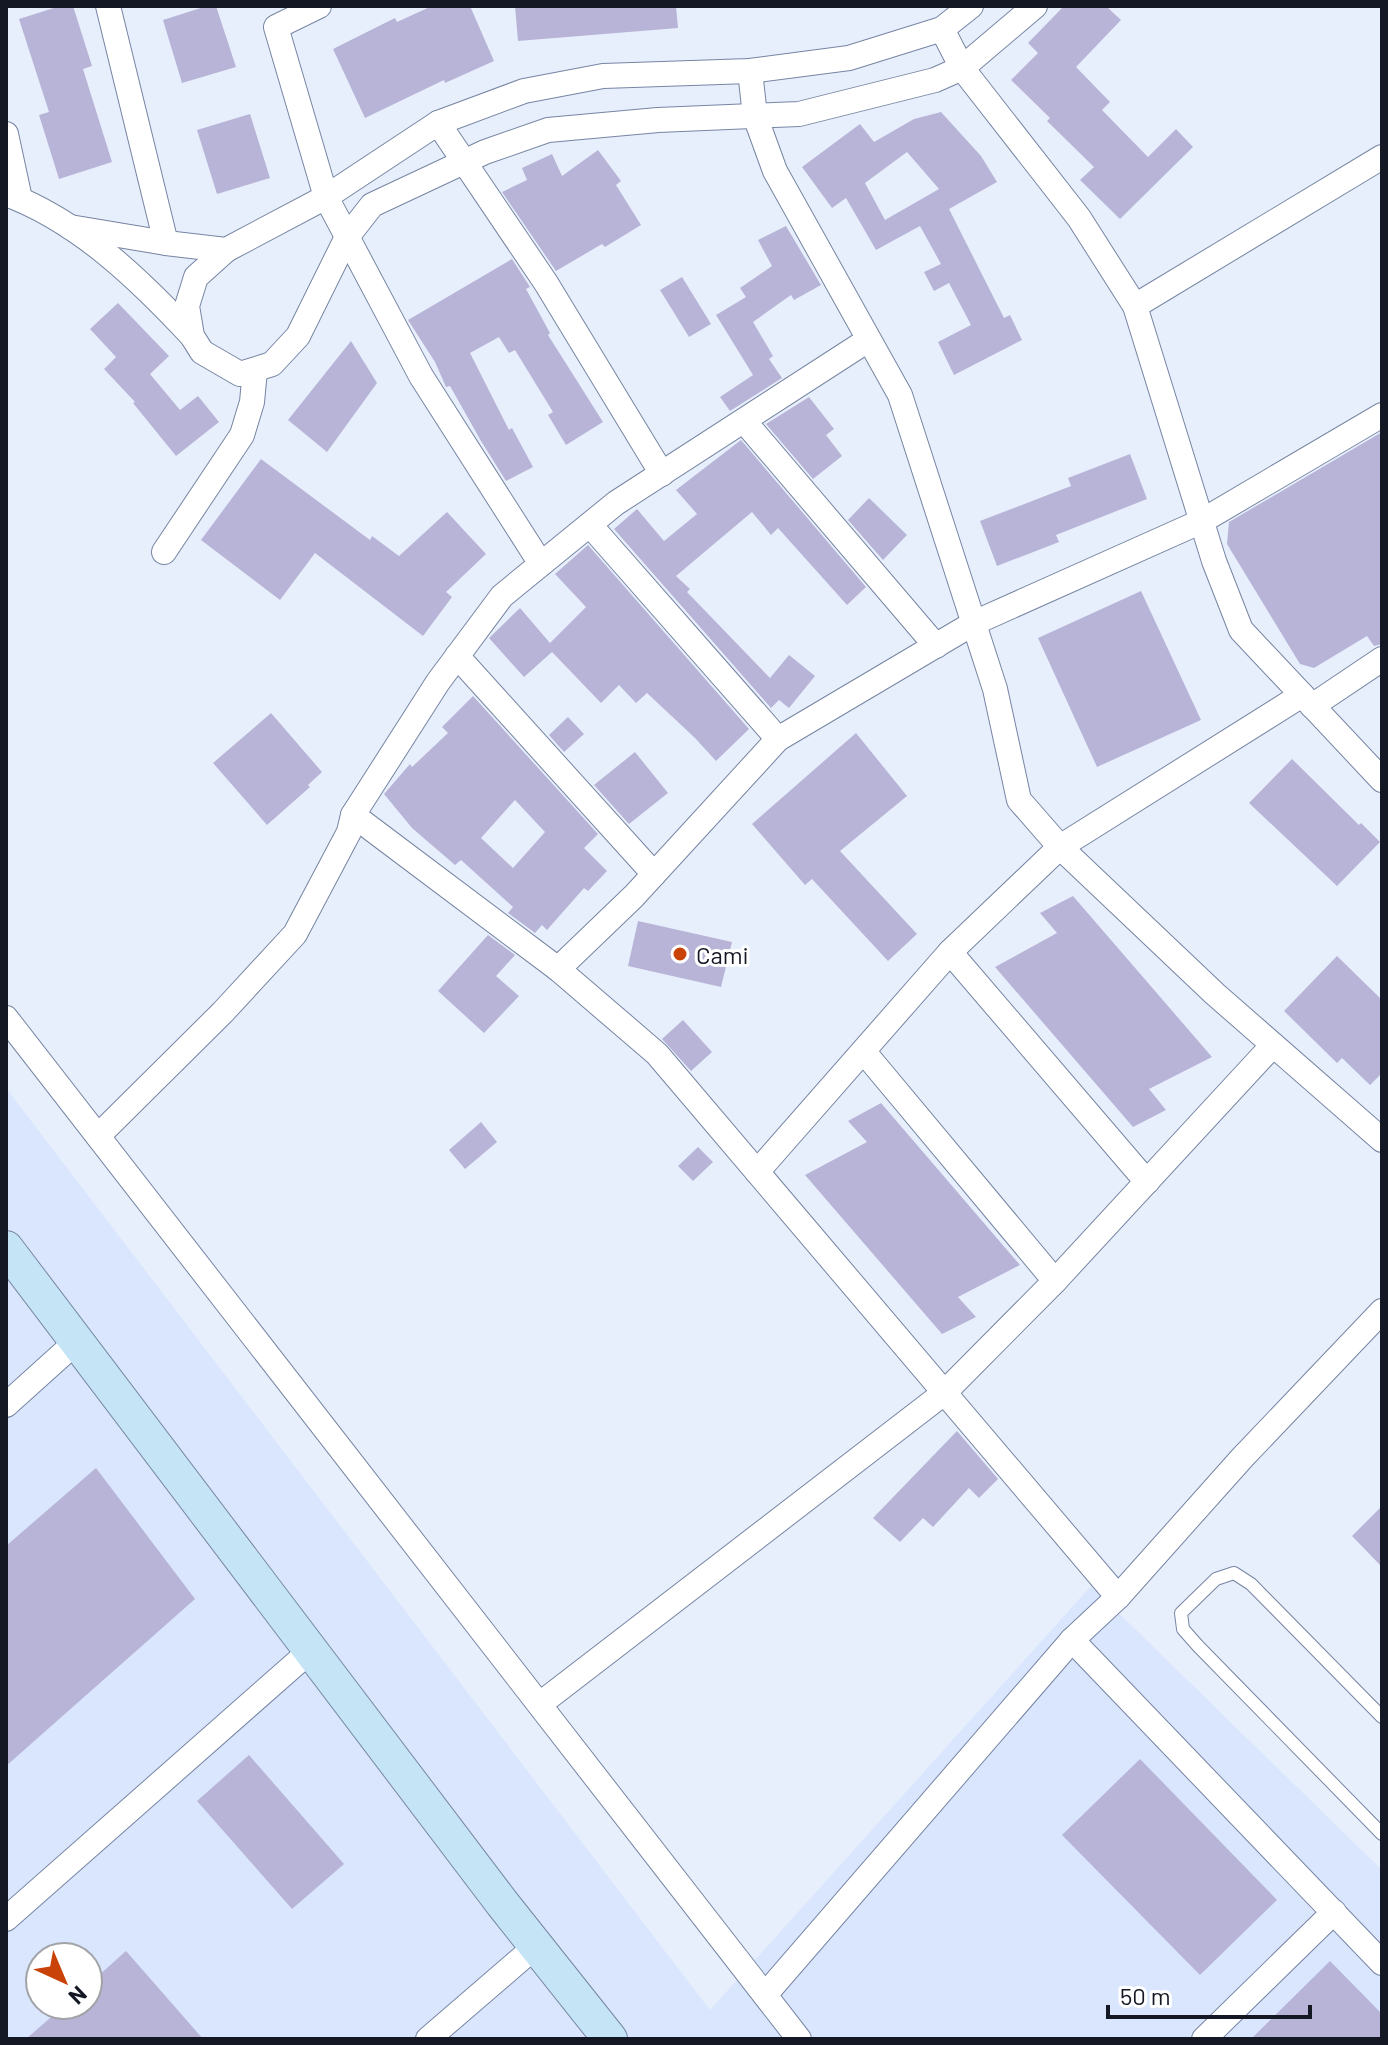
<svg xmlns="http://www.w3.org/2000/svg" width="1388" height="2045" viewBox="0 0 1388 2045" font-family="Barlow,sans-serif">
	<rect width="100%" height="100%" fill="#e8effc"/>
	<path fill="#d9e6fd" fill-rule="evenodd" d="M6 1088 710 2010 1091 1586 1382 1870V2039H6ZM40 1957H88V2005H40Z"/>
	<g fill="#b8b4d8" fill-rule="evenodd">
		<path d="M60 6H73L92 66 83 69 112 162 59 179 39 115 49 112 19 19Z"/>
		<path d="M207 6H216L236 67 182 83 163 20Z"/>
		<path d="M432 6H470L494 61 445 83 444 80 365 118 333 49 395 18 397 22Z"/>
		<path d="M515 6H676L678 28 518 41Z"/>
		<path d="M1064 6H1106L1121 20 1076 67 1110 102 1102 110 1148 157 1176 129 1193 147 1120 219 1080 180 1094 167 1047 121 1050 118 1011 80 1038 53 1028 43Z"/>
		<path d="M941 112 981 156 997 182 949 209 1004 318 1010 315 1022 340 954 375 938 342 971 325 949 283 934 291 924 272 941 264 920 226 876 250 846 198 832 208 802 167 860 124 874 142 914 119ZM907 152 939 189 885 220 865 183Z"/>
		<path d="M250 114 270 178 217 194 197 130Z"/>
		<path d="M598 150 621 181 616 185 641 225 605 247 602 244 556 271 502 192 527 180 522 168 552 154 562 176Z"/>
		<path d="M786 226 821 285 794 300 791 295 753 322 773 356 769 359 782 378 730 411 720 397 753 375 716 315 746 297 740 288 772 266 758 240Z"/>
		<path d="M512 259 530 287 526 289 550 333 548 335 603 422 566 445 548 415 553 412 515 350 509 353 499 337 470 353 509 430 512 428 533 467 506 481 481 441 450 386 446 387 435 362 408 320Z"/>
		<path d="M682 277 711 324 689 337 660 290Z"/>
		<path d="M118 303 169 356 150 374 180 410 198 396 219 422 176 456 133 403 135 402 104 369 116 357 90 329Z"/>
		<path d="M351 341 377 383 327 452 288 420Z"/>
		<path d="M809 397 834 429 826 435 842 456 813 479 766 424Z"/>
		<path d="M1382 432V644L1374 646 1367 636 1314 668 1300 664 1227 544 1229 522Z"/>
		<path d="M741 440 866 587 847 605 778 528 771 535 752 512 676 576 690 589 687 592 770 678 789 655 815 676 789 708 779 700 771 708 614 529 637 509 664 541 697 514 676 490Z"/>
		<path d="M1130 454 1147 499 1056 535 1059 542 997 566 980 521 1071 486 1068 478Z"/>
		<path d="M261 459 370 540 372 536 399 556 447 512 486 554 446 592 452 597 423 636 315 553 280 600 201 540Z"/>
		<path d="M869 498 907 535 883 560 848 520Z"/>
		<path d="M588 545 749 729 716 761 695 738 647 693 636 703 619 685 601 703 552 652 524 677 489 638 520 608 550 643 586 607 555 574Z"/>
		<path d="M1141 591 1201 720 1097 767 1038 638Z"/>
		<path d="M473 696 598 834 584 848 607 871 588 891 584 888 547 930 542 925 535 933 508 913 513 907 461 860 455 865 412 828 384 794 410 764 412 767 448 733 442 727ZM515 800 545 832 513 868 481 838Z"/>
		<path d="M271 713 322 772 308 785 310 787 267 825 213 763Z"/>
		<path d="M568 717 584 734 564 752 549 735Z"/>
		<path d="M856 733 907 796 840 851 917 934 888 961 812 879 805 885 752 824Z"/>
		<path d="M635 752 668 793 629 824 594 785Z"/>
		<path d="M1292 759 1359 825 1361 823 1380 842 1337 886 1249 803Z"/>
		<path d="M1073 896 1212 1057 1149 1089 1166 1110 1133 1127 995 967 1057 933 1040 913Z"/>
		<path d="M638 921 732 942 721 987 628 966Z"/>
		<path d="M488 935 515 955 496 976 519 996 484 1033 438 991Z"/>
		<path d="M1337 956 1382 1000V1073L1370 1085 1342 1058 1337 1063 1284 1011Z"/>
		<path d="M683 1020 712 1052 691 1071 662 1039Z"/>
		<path d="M881 1103 1020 1265 958 1297 976 1317 942 1334 805 1175 867 1142 848 1121Z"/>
		<path d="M481 1122 497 1142 465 1169 449 1150Z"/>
		<path d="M698 1147 713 1162 693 1181 678 1166Z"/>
		<path d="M957 1431 998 1479 979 1498 969 1488 933 1527 923 1518 900 1542 873 1518Z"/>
		<path d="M96 1468 195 1599 6 1766V1546Z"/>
		<path d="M1382 1506V1567L1352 1536Z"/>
		<path d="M249 1755 344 1864 292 1909 197 1801Z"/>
		<path d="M1140 1759 1277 1900 1200 1975 1062 1835Z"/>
		<path d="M126 1951 203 2039H26L65 2005H88V1985Z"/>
		<path d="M1330 1961 1382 2014V2039H1251Z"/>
	</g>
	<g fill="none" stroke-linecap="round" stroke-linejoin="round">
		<g stroke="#7685a3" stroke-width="14">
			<path id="service" d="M1382 1717 1251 1584 1234 1573 1216 1579 1181 1613 1183 1629 1198 1646 1382 1834"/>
		</g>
		<g stroke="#7685a3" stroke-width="26">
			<g id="minor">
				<path d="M108 6 166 243"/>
				<path d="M319 6 276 27 326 197 421 376 541 564"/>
				<path d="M942 29 962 68 1079 218 1135 306 1214 561 1241 630 1382 780"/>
				<path d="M750 71 755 116 775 171 900 395 995 689 1019 800 1060 847 1215 994 1382 1140"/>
				<path d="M438 123 546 283 662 474"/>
				<path d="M6 134 20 199"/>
				<path d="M6 194C79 221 140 280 192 336"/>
				<path d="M70 227 166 243 226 250 326 197 438 123 524 91 603 76 750 71 849 58 942 29 971 6"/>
				<path d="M226 250 196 277 187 306 192 336 202 352 240 374 272 364 298 336 347 237 372 205 485 152 548 130 658 120 799 114 935 80 962 68 1035 6"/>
				<path d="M1135 306 1382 157"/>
				<path d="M744 421 936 646"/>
				<path d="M590 525 778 739"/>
				<path d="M164 552 242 435 252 402 255 370"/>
				<path d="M457 656 654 874"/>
				<path d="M1312 706 1382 659"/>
				<path d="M353 815 558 969 657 1054 1118 1597"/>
				<path d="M950 952 1147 1182"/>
				<path d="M558 969 634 896 778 739 974 623 1202 521 1382 415"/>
				<path d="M6 1018 799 2039"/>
				<path d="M864 1052 1055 1281"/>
				<path d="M98 1136 223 1012 295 934 349 832 353 815 438 682 502 596 616 503 868 340"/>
				<path d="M757 1172 950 952 1060 847 1302 695"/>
				<path d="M6 1405 76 1342"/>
				<path d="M1072 1640 1382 1963"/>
				<path d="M540 1704 944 1393 1055 1281 1273 1045"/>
				<path d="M6 1919 310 1651"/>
				<path d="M765 1995 1072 1640 1118 1597 1242 1458 1382 1311"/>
				<path d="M428 2039 536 1946"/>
				<path d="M1204 2039 1334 1912"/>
			</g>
		</g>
		<g stroke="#7685a3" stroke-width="36">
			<path id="secondary" d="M6 1248 502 1903 610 2039"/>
		</g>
		<use href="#service" stroke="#fff" stroke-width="12"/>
		<use href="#minor" stroke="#fff" stroke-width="24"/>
		<use href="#secondary" stroke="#c5e5f6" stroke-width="34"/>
	</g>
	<circle fill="#c94208" stroke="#fff" stroke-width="3" cx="680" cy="954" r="8"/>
	<g text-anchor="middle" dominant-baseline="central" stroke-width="6" stroke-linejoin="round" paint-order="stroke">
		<g font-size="24" fill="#131824" stroke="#fff" text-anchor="start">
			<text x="696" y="954">Cami</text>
		</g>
	</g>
	<rect width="1388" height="2045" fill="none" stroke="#131824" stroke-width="16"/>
	<g transform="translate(64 1981) rotate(136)"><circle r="38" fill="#ffffff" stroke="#a1a3a7" stroke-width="2"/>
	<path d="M0-6L14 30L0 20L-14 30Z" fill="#c94208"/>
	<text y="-12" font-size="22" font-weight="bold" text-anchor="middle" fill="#131824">N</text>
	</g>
	<path d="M1108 2005v12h202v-12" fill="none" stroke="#131824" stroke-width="4"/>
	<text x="1120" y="2005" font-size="24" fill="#131824" stroke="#ffffff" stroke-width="6" paint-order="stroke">50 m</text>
</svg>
